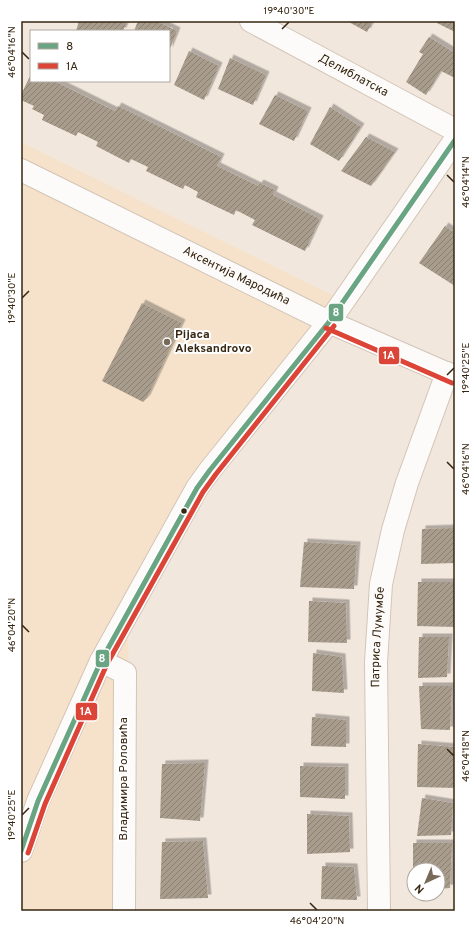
<svg xmlns="http://www.w3.org/2000/svg" width="476" height="932" viewBox="0 0 476 932" font-family="Overpass,sans-serif">
	<defs>
		<pattern id="building-hatch" width="6" height="6" patternUnits="userSpaceOnUse"><rect width="6" height="6" fill="#a89c8d"/><path d="M-1 1l2-2M0 6l6-6M5 7l2-2" fill="none" stroke="#8a7f72"/></pattern>
		<filter id="shadow"><feDropShadow dx="3.5" dy="-3.5" stdDeviation="0" flood-color="#0004"/></filter>
	</defs>
	<rect width="100%" height="100%" fill="#f1e7dc"/>
	<path fill="#f6e2ca" d="M21 142 334 296 127 602 136 911H21Z"/>
	<g fill="url(#building-hatch)" filter="url(#shadow)">
		<path d="M79 21H127L123 31H76Z"/>
		<path d="M138 21H157L177 31 169 51V31H134Z"/>
		<path d="M347 21H373L367 32Z"/>
		<path d="M438 21H455V32L437 23Z"/>
		<path d="M429 37 455 53V74L453 77 441 71 426 95 406 82 423 54 419 52Z"/>
		<path d="M189 51 219 66 204 100 174 85Z"/>
		<path d="M230 58 266 75 253 105 218 89Z"/>
		<path d="M31 74V81H54L115 111 118 106 221 157 217 166 258 186 260 183 275 190 273 195 320 219 305 251 252 225 255 220 236 210 234 215 196 197 198 192 185 185 183 189 146 171 148 167 131 159 129 163 96 146 98 142 78 132 76 136 42 120 44 115 32 109 34 106 21 100V95Z"/>
		<path d="M275 95 308 111 294 141 259 124Z"/>
		<path d="M330 107 361 127 339 161 310 144Z"/>
		<path d="M366 137 395 152 371 186 341 171Z"/>
		<path d="M445 226 455 233V286L419 263Z"/>
		<path d="M142 303 182 323 147 398 143 402 102 381Z"/>
		<path d="M455 528V563L421 564 422 529Z"/>
		<path d="M304 542 357 545 354 589 300 587Z"/>
		<path d="M418 582H455V627L417 626Z"/>
		<path d="M309 601 346 603 347 643 308 642Z"/>
		<path d="M419 637H449L447 677 418 678Z"/>
		<path d="M313 653 342 657 344 693 312 691Z"/>
		<path d="M419 686H452L450 730 421 729Z"/>
		<path d="M312 717 346 720V747L311 746Z"/>
		<path d="M418 744 455 747V788L417 787Z"/>
		<path d="M205 763 200 821 160 818 162 764Z"/>
		<path d="M300 766 345 767V799L300 797Z"/>
		<path d="M422 798 453 803 451 835 417 836Z"/>
		<path d="M307 814 349 816 350 852 307 854Z"/>
		<path d="M203 841 208 898 160 899 162 842Z"/>
		<path d="M413 843H452L450 888 438 889V870H413Z"/>
		<path d="M322 866 354 867 357 900 321 899Z"/>
	</g>
	<g fill="none" stroke-linecap="round" stroke-linejoin="round">
		<g stroke="#d2c5b7" stroke-width="24">
			<g id="minor">
				<path id="s1" d="M251 21 455 130"/>
				<path id="s2" d="M21 170 329 322 455 377"/>
				<path d="M101 661 125 673 124 911"/>
				<path d="M21 851 38 801 101 661 197 488 210 470 329 322 455 140"/>
				<path id="s3" d="M379 911 376 662 381 584 393 530 407 483 447 373"/>
			</g>
		</g>
		<use href="#minor" stroke="#fdfbfa" stroke-width="22"/>
		<g stroke="#fff" stroke-width="8">
			<path id="bus-1" d="M21 851 38 801 101 661 197 488 210 470 329 322 455 140"/>
		</g>
		<g stroke="#fff" stroke-width="8">
			<g id="bus-2">
				<path d="M326 328 452 383"/>
				<path d="M28 853 45 804 107 664 203 492 216 474 334 326"/>
			</g>
		</g>
		<use href="#bus-1" stroke="#6aa583" stroke-width="5"/>
		<use href="#bus-2" stroke="#db4436" stroke-width="5"/>
	</g>
	<path fill="none" stroke="#362611" stroke-width="1.5" d="M282 29 289 22M22 52 29 59M447 175 454 182M22 298 29 291M447 375 454 368M447 462 454 469M22 625 29 632M447 749 454 756M22 815 29 808M310 903 317 910"/>
	<circle fill="#776a58" stroke="#fff" stroke-width="1.5" cx="167" cy="342" r="4"/>
	<circle fill="#362611" stroke="#fff" stroke-width="1.5" cx="184" cy="511" r="3.5"/>
	<g text-anchor="middle" dominant-baseline="central" stroke-width="4" stroke-linejoin="round" paint-order="stroke">
		<g font-size="12" fill="#362611" stroke="#fff">
			<text stroke="none"><textPath href="#s1" startOffset="116">Делиблатска</textPath></text>
			<text stroke="none"><textPath href="#s2" startOffset="240">Аксентија Мародића</textPath></text>
			<text stroke="none"><textPath href="#s3" startOffset="274">Патриса Лумумбе</textPath></text>
			<text transform="translate(124 779) rotate(-90)">Владимира Роловића</text>
		</g>
		<g font-size="12" font-weight="bold" fill="#362611" stroke="#fff" text-anchor="start">
			<text x="175" y="335">Pijaca<tspan x="175" dy="14">Aleksandrovo</tspan></text>
		</g>
	</g>
	<g stroke="#fff" stroke-width="1.5">
		<rect x="328" y="303" width="16" height="19" rx="4" fill="#6aa583"/>
		<rect x="378" y="346" width="22" height="19" rx="4" fill="#db4436"/>
		<rect x="95" y="649" width="15" height="19" rx="4" fill="#6aa583"/>
		<rect x="75" y="702" width="23" height="19" rx="4" fill="#db4436"/>
	</g>
	<g font-size="11" text-anchor="middle" font-weight="bold" fill="#fff">
		<text x="336" y="316">8</text>
		<text x="389" y="359">1A</text>
		<text x="102" y="662">8</text>
		<text x="86" y="715">1A</text>
	</g>
	<rect width="476" height="932" fill="none" stroke="#ffffff" stroke-width="44"/>
	<rect x="30" y="30" width="140" height="52" fill="#ffffff" stroke="#afa8a0"/>
	<rect x="38" y="43" width="20" height="6" fill="#6aa583" stroke="#afa8a0"/>
	<text x="66" y="50" font-size="12" fill="#362611">8</text>
	<rect x="38" y="63" width="20" height="6" fill="#db4436" stroke="#afa8a0"/>
	<text x="66" y="70" font-size="12" fill="#362611">1A</text>
	<g transform="translate(426 882) rotate(224)"><circle r="19" fill="#ffffff" stroke="#afa8a0"/>
	<path d="M0-3L7 15L0 10L-7 15Z" fill="#776a58"/>
	<text y="-6" font-size="11" font-weight="bold" text-anchor="middle" fill="#362611">N</text>
	</g>
	<rect x="22" y="22" width="432" height="888" fill="none" stroke="#362611" stroke-width="1.5"/>
	<g font-size="10" text-anchor="middle" fill="#362611">
		<text x="289" y="14">19°40'30"E</text>
		<text transform="translate(11 52) rotate(-90)" y="4">46°04'16"N</text>
		<text transform="translate(465 182) rotate(-90)" y="4">46°04'14"N</text>
		<text transform="translate(11 298) rotate(-90)" y="4">19°40'30"E</text>
		<text transform="translate(465 368) rotate(-90)" y="4">19°40'25"E</text>
		<text transform="translate(465 469) rotate(-90)" y="4">46°04'16"N</text>
		<text transform="translate(11 625) rotate(-90)" y="4">46°04'20"N</text>
		<text transform="translate(465 756) rotate(-90)" y="4">46°04'18"N</text>
		<text transform="translate(11 815) rotate(-90)" y="4">19°40'25"E</text>
		<text x="317" y="924">46°04'20"N</text>
	</g>
</svg>
